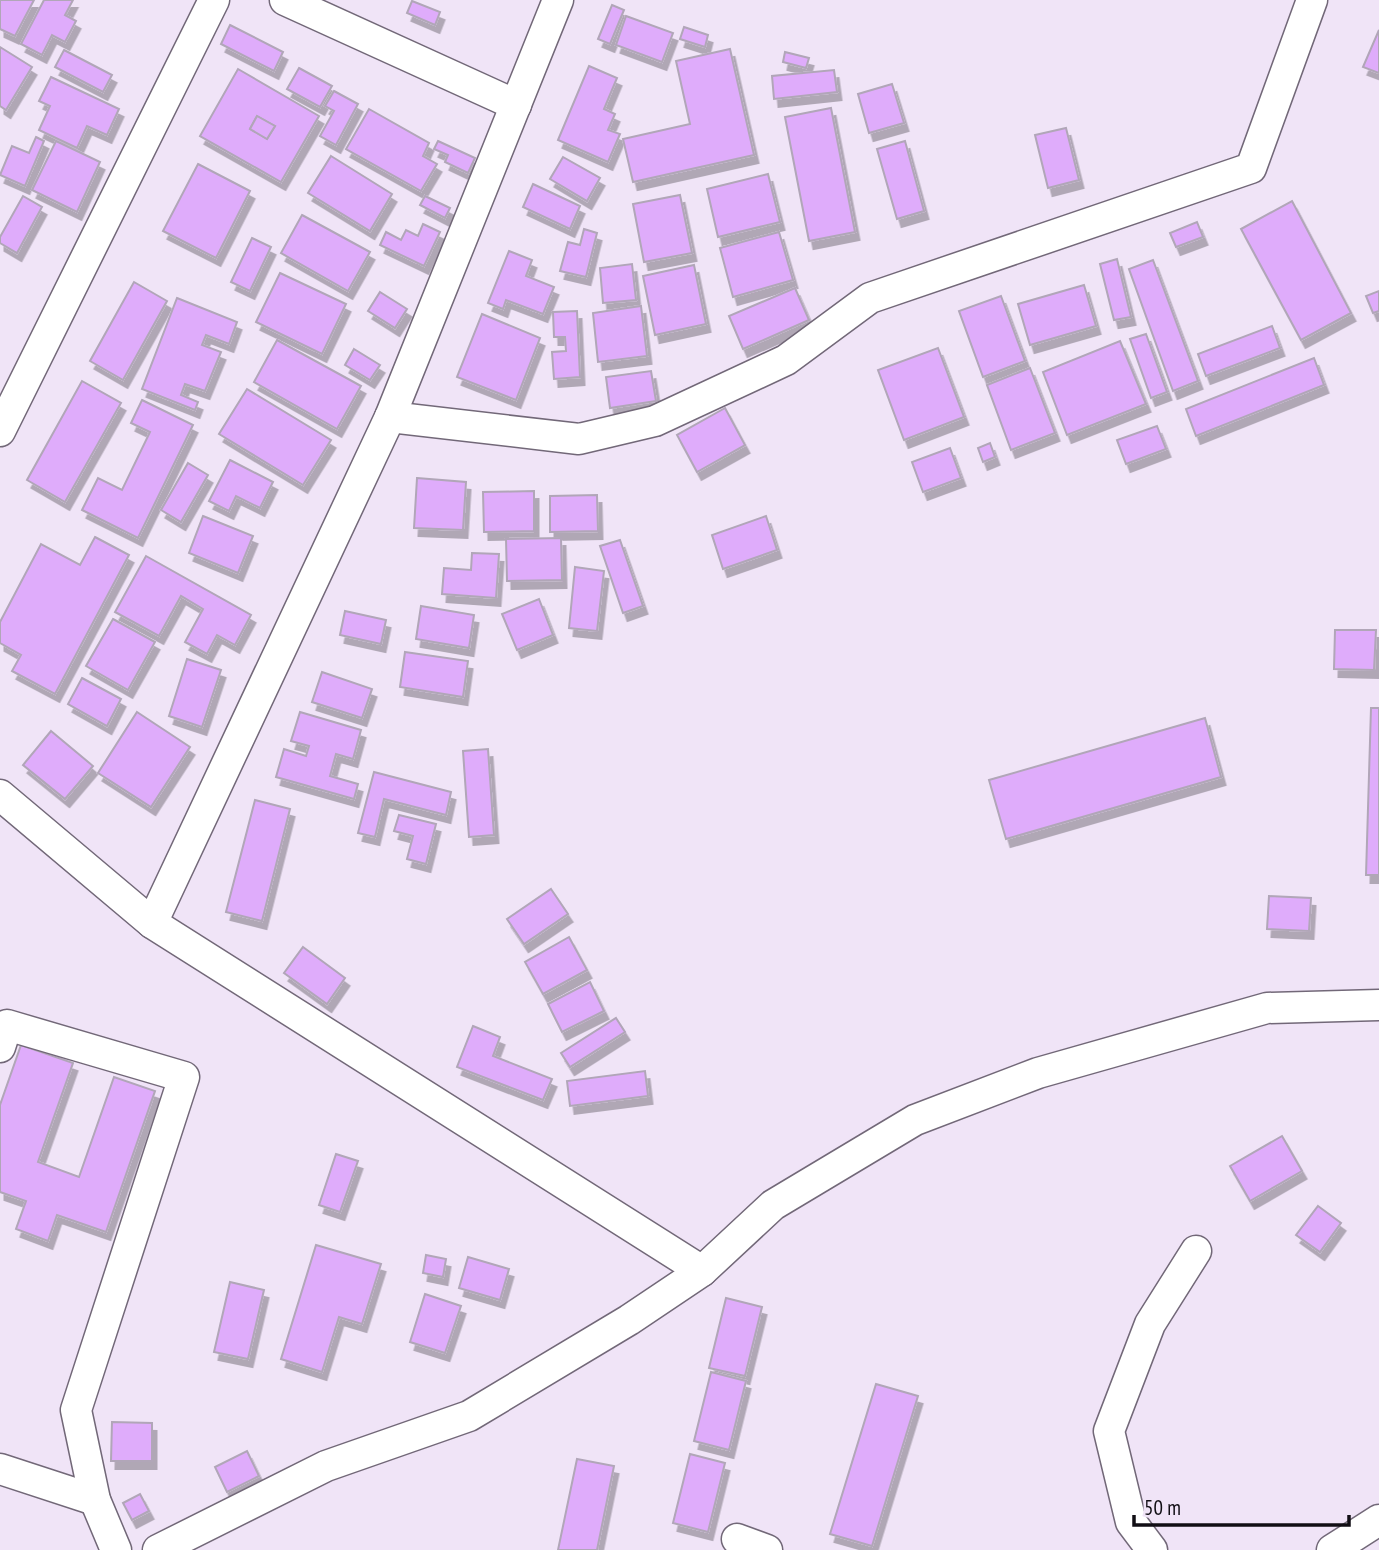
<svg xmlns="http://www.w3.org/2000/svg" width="1379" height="1550" viewBox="0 0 1379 1550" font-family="'PT Sans Narrow',sans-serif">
	<defs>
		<filter id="shadow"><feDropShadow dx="4.5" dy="8" stdDeviation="0" flood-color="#0004"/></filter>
	</defs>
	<rect width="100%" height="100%" fill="#f0e4f7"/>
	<g fill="#dfacfb" stroke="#b1a6b8" stroke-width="2" fill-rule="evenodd" filter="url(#shadow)">
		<path d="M0 0H34L15 36 0 29Z"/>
		<path d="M44 0H73L65 15 76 21 65 42 52 35 42 55 21 44Z"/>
		<path d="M412 1 440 12 435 25 407 13Z"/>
		<path d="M612 5 624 10 610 44 598 39Z"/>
		<path d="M626 16 673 33 662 62 616 45Z"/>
		<path d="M230 25 283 52 274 71 221 44Z"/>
		<path d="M684 27 708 35 705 47 680 39Z"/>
		<path d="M1379 30V73L1363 67Z"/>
		<path d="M0 47 32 67 6 110 0 106Z"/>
		<path d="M730 49 754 155 633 182 623 139 690 124 676 61Z"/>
		<path d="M64 50 112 75 103 92 55 67Z"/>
		<path d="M785 52 809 58 806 68 783 62Z"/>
		<path d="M589 66 617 78 604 109 615 114 608 130 620 134 608 162 558 140Z"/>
		<path d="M299 68 332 86 320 107 287 89Z"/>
		<path d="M238 69 319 116 281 182 200 136ZM257 116 275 126 267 139 250 129Z"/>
		<path d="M834 70 837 92 774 99 772 76Z"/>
		<path d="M51 77 119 109 107 135 87 126 77 148 39 130 50 106 39 101Z"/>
		<path d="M892 84 904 123 869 133 858 94Z"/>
		<path d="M334 91 358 104 336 145 320 136 334 111 325 106Z"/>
		<path d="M831 108 855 232 809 241 785 117Z"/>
		<path d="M369 109 429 143 423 156 437 164 421 191 346 149Z"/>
		<path d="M257 116 275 126 267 139 250 129Z"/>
		<path d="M1066 128 1079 180 1048 188 1035 135Z"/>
		<path d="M36 137 44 141 25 186 0 175 12 146 29 153Z"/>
		<path d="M56 141 100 162 77 212 32 190Z"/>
		<path d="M438 141 475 158 468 173 445 162 448 155 434 149Z"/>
		<path d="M905 141 924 211 897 219 877 149Z"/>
		<path d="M331 156 392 194 370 231 308 193Z"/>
		<path d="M563 157 600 178 587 201 550 179Z"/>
		<path d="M198 164 250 191 216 258 163 231Z"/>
		<path d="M768 174 780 222 718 237 707 189Z"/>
		<path d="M533 184 580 206 570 229 523 207Z"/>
		<path d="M680 195 692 253 644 262 633 204Z"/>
		<path d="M23 196 42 207 17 253 0 243V237Z"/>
		<path d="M425 196 450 208 445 218 420 205Z"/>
		<path d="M1292 201 1351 313 1301 340 1241 229Z"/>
		<path d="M302 215 370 252 348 291 281 253Z"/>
		<path d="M1197 222 1203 237 1176 247 1170 233Z"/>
		<path d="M423 224 440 232 424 266 380 245 386 232 401 240 406 230 418 236Z"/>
		<path d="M584 229 597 233 586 277 560 271 568 242 580 245Z"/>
		<path d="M779 232 793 280 733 297 720 248Z"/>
		<path d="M252 238 271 247 250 291 231 282Z"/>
		<path d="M509 251 532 260 526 276 554 287 543 314 506 300 503 309 488 303Z"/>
		<path d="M1117 259 1131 317 1114 320 1100 264Z"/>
		<path d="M1153 260 1198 381 1173 391 1129 269Z"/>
		<path d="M632 264 636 300 603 303 600 268Z"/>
		<path d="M694 265 706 324 655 335 643 276Z"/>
		<path d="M280 273 346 304 322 354 256 322Z"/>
		<path d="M134 282 167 301 123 380 90 361Z"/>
		<path d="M1084 285 1096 326 1030 345 1018 304Z"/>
		<path d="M795 288 809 320 743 349 729 316Z"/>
		<path d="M1379 291V311L1373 313 1366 296Z"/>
		<path d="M380 292 407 309 395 328 368 311Z"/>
		<path d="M1001 296 1025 361 983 377 959 311Z"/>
		<path d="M177 298 237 322 229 344 206 335 202 345 221 352 205 391 185 384 181 395 198 402 195 410 142 389Z"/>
		<path d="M641 306 647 356 598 362 593 313Z"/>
		<path d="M577 311 580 377 554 379 552 352 566 351 565 337H554L553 312Z"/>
		<path d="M482 314 540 338 516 400 457 377Z"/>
		<path d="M1272 326 1280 348 1206 376 1198 354Z"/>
		<path d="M1146 334 1167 392 1151 398 1130 339Z"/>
		<path d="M277 340 361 386 337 429 254 382Z"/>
		<path d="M1120 341 1146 404 1067 435 1043 372Z"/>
		<path d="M938 348 964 417 904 440 878 370Z"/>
		<path d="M354 349 380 365 370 380 345 365Z"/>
		<path d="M1314 358 1324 385 1196 436 1186 409Z"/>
		<path d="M1030 368 1055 433 1011 450 987 385Z"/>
		<path d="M651 371 656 401 610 408 606 377Z"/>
		<path d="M82 381 121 403 65 502 27 480Z"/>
		<path d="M247 389 331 440 303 485 219 434Z"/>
		<path d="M142 400 193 425 138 538 82 510 98 478 122 490 150 432 131 423Z"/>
		<path d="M725 408 745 445 697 472 677 435Z"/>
		<path d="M1157 426 1166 449 1126 464 1117 440Z"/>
		<path d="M990 443 995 457 983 462 978 448Z"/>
		<path d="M950 448 961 478 923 492 912 462Z"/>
		<path d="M230 460 273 482 260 508 236 496 229 511 209 501Z"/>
		<path d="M188 463 208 475 181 522 161 510Z"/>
		<path d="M417 478 466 482 463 530 414 528Z"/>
		<path d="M534 491V531L484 532 483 492Z"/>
		<path d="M597 495 598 531 550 532V496Z"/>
		<path d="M203 516 253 536 238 573 189 553Z"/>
		<path d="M766 516 777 550 723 569 712 535Z"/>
		<path d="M95 537 129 555 55 694 12 671 21 655 0 643V622L41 544 80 565Z"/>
		<path d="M561 538 562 580 507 581 506 539Z"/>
		<path d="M620 540 643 606 623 613 600 546Z"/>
		<path d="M472 553 499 554 496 598 442 594 444 568 471 570Z"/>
		<path d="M146 556 251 615 235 645 217 635 207 654 185 642 203 609 181 596 159 636 115 612Z"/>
		<path d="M575 567 604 571 597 631 569 628Z"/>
		<path d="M539 599 553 635 517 650 502 614Z"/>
		<path d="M421 606 474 615 469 648 416 639Z"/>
		<path d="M345 611 386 620 381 644 340 635Z"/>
		<path d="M113 619 155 642 128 690 86 666Z"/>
		<path d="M1335 630H1376L1374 670 1334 669Z"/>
		<path d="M405 652 468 661 463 697 400 687Z"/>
		<path d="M187 659 221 670 202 727 169 716Z"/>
		<path d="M322 672 372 689 362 718 312 702Z"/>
		<path d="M82 678 121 699 107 726 68 704Z"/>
		<path d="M1371 708H1379V875H1366Z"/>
		<path d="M137 712 190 747 151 807 98 773Z"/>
		<path d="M300 712 361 730 353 759 336 754 330 776 358 784 354 799 276 777 284 749 306 756 309 746 291 741Z"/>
		<path d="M1205 718 1221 777 1006 839 989 780Z"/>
		<path d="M51 731 93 766 65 799 23 765Z"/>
		<path d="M488 749 494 835 469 837 463 751Z"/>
		<path d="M374 772 451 792 446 815 384 799 375 837 358 833Z"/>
		<path d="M255 800 290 809 262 921 226 912Z"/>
		<path d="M399 815 436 824 426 864 407 859 413 836 394 831Z"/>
		<path d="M551 889 568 914 524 944 507 919Z"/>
		<path d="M1269 896 1311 898 1309 931 1267 929Z"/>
		<path d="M569 937 587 970 543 994 525 962Z"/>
		<path d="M303 947 345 978 327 1004 284 973Z"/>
		<path d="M590 982 604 1011 562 1032 548 1004Z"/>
		<path d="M616 1018 625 1032 570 1067 561 1053Z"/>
		<path d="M473 1026 500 1037 493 1056 552 1079 543 1100 457 1067Z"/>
		<path d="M21 1045 73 1063 38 1162 79 1177 114 1077 155 1091 106 1232 57 1215 48 1241 16 1229 26 1201 0 1192V1105Z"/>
		<path d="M645 1071 648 1096 570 1106 567 1081Z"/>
		<path d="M1282 1136 1302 1171 1250 1201 1230 1166Z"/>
		<path d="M336 1154 358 1161 340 1212 319 1205Z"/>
		<path d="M1318 1206 1341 1223 1320 1252 1296 1235Z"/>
		<path d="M316 1245 381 1264 362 1324 339 1317 322 1372 281 1359Z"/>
		<path d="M426 1255 446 1259 443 1277 423 1273Z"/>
		<path d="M468 1257 509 1269 500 1300 459 1288Z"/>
		<path d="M230 1282 264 1290 248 1359 214 1352Z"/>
		<path d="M425 1294 461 1306 445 1353 410 1342Z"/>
		<path d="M726 1298 762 1307 745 1376 709 1368Z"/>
		<path d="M711 1372 746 1381 729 1450 694 1441Z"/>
		<path d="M876 1384 918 1396 872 1546 830 1534Z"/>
		<path d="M112 1422 152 1423V1461H111Z"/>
		<path d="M247 1451 259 1476 227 1492 215 1467Z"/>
		<path d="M690 1454 725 1463 708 1532 673 1523Z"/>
		<path d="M577 1459 614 1466 597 1550H558Z"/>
		<path d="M140 1494 149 1511 132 1520 123 1503Z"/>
	</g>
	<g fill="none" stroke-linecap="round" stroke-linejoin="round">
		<g stroke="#726878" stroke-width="33">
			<g id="street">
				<path d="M285 0 516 105"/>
				<path d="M390 417 579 439 655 421 786 360 870 298 1251 168 1312 0"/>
				<path d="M0 431 214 0"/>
				<path d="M0 795 152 923 702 1271"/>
				<path d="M152 923 390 417 558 0"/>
				<path d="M0 1047 7 1025 184 1077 76 1410 95 1500 116 1550"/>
				<path d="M0 1469 95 1500"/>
				<path d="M737 1539 767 1550"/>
				<path d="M158 1550 326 1466 469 1416 629 1320 702 1271 773 1205 915 1120 1038 1073 1267 1008 1379 1005"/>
				<path d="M1152 1550 1131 1522 1109 1431 1150 1324 1196 1251"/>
				<path d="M1332 1550 1379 1520"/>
			</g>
		</g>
		<use href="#street" stroke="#fff" stroke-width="30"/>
	</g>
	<path d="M1134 1515v10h215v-10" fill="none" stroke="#110e14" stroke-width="3.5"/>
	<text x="1144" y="1515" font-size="21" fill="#110e14" stroke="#f0e4f7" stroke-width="5" paint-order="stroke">50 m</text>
</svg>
